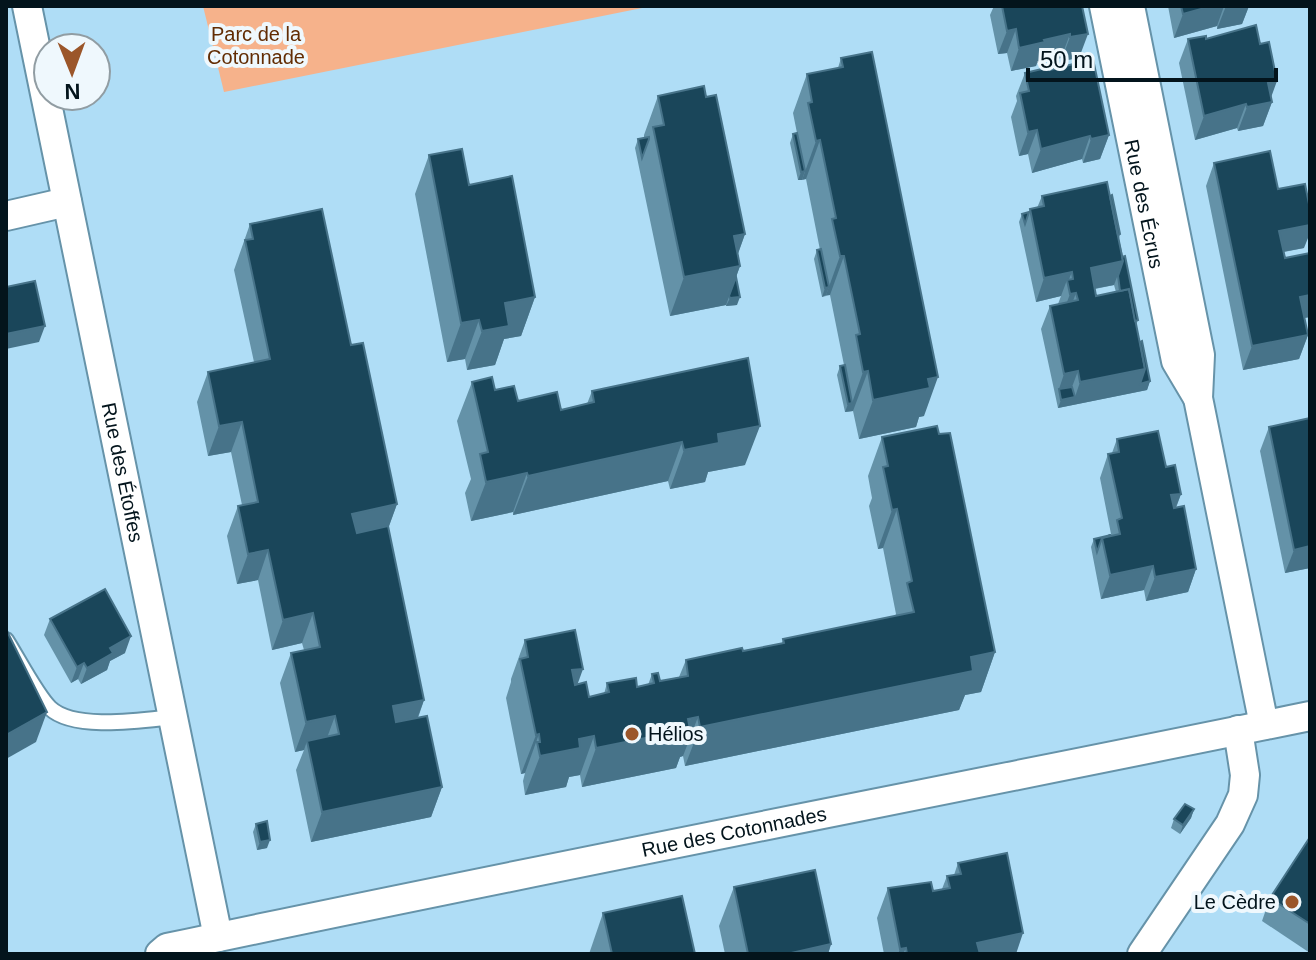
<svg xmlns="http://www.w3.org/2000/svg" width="1316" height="960" viewBox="0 0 1316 960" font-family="Arial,sans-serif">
	<rect width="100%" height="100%" fill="#afddf6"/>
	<path fill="#f6b28b" d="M203 6H652L224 92Z"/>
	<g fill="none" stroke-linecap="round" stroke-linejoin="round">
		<g stroke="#6693a9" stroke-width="18">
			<path id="lane" d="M6 640C17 657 37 696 50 708 74 731 143 720 173 717"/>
		</g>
		<g stroke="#6693a9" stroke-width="32">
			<g id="street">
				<path id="s1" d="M27 6 218 937"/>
				<path id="s2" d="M1104 6 1176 361 1198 398"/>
				<path d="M1130 6 1200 355 1198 398 1264 725"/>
				<path d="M6 216 67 202"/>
				<path id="s3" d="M160 954 167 948C547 867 929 794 1310 716"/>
				<path d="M1142 954 1230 824 1243 795 1245 775 1238 730"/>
			</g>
		</g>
		<use href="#lane" stroke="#fff" stroke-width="14"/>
		<use href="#street" stroke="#fff" stroke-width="28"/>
	</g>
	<g fill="#6492a8" fill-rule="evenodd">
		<path d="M994 6H1082L1079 58 1061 61V58L1037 63 1036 66 1011 71 1007 53 998 54 990 15Z"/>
		<path d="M1168 6H1249L1242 24 1217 29V26L1174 38Z"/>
		<path d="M1188 39H1206L1271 98 1272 102 1263 126 1238 131 1237 128 1195 140 1179 63Z"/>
		<path d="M841 58 924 416 919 417 916 427 859 439 853 411 845 412 837 375 840 366 844 365 830 295 822 297 814 259 817 250H820L806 179 798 180 790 143 793 134 797 133 793 113 807 74 838 68Z"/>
		<path d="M1050 70 1109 135 1100 159 1083 163 1082 159 1032 173 1028 154 1019 156 1011 117 1017 101 1016 96 1025 73Z"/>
		<path d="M658 96 706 97 745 234 738 254 740 266 736 277 737 305 726 306V305L670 316 635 148 638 139 644 138V135Z"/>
		<path d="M429 155 469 185 535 297 521 336 504 339 495 365 467 370 465 359 447 362 415 194Z"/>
		<path d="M1214 163 1278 189 1304 248 1284 252 1285 258 1310 317 1304 318 1308 335 1299 359 1243 370 1206 186Z"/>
		<path d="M1042 196H1110L1120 234 1119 239 1138 320 1136 325 1140 342 1150 381 1147 390 1058 408 1041 329 1050 306 1058 304 1061 296 1036 302 1019 222 1022 214 1029 212 1030 209 1037 208ZM1114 285 1116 292 1096 296 1095 289Z"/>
		<path d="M250 224 351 345 397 504 388 529 424 700 418 718 442 787 431 817 311 842 296 770 304 750 295 752 280 683 291 653 304 650 302 643 272 650 258 580 237 584 227 536 238 506 242 505 231 452 208 456 197 402 208 372 254 362 234 270Z"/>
		<path d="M472 382 495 390 518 401 561 410 587 404 592 391 745 465 708 472 705 482 670 489 668 481 513 515V512L471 521 465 493 471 479 457 421Z"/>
		<path d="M1310 418V568L1285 573 1260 451 1269 427Z"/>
		<path d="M882 437 995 652 981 692 965 695 959 710 685 766 683 756 680 757 676 768 582 787 580 775 569 777 566 787 525 795 523 781 525 773 521 774 506 698 511 682V679L525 640 578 684 589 697 604 694 607 683 637 687 648 685 652 674 660 681 679 677 686 660 743 651 782 643 783 639 895 616 896 614 883 548 878 549 869 506 872 498 868 476Z"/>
		<path d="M1117 439 1166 467 1181 494 1176 508 1196 569 1188 592 1146 601 1144 590 1101 599 1091 547 1094 539 1111 535V534L1100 478 1108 454 1112 453Z"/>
		<path d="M50 619 125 653 110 661 107 670 81 684 78 679 71 683 44 635Z"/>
		<path d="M1194 809 1191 818 1180 834 1171 828 1174 819Z"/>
		<path d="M256 824 267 848 257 850 253 832Z"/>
		<path d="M1310 837V953L1262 921 1270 898Z"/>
		<path d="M958 863 1016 954H884L877 918 888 888 933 891 942 889 947 876 954 875Z"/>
		<path d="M734 887 831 944 828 954H725L719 926Z"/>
		<path d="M603 913 695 954H589Z"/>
	</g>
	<g fill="#477389">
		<path d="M1212 6H1224L1217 26 1174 38 1183 14Z"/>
		<path d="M1226 6H1249L1242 24 1217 29Z"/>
		<path d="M1016 29 1007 53 998 54 1007 31Z"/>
		<path d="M1070 34 1061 58 1037 63 1036 66 1011 71 1019 48 1044 40Z"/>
		<path d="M1088 34 1079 58 1061 61 1070 37Z"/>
		<path d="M1277 81 1269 103 1272 102 1263 126 1238 131 1247 107 1268 83Z"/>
		<path d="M1246 104 1237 128 1195 140 1204 116Z"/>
		<path d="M1037 130 1028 154 1019 156 1028 132Z"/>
		<path d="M1109 135 1100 159 1083 163 1091 139Z"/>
		<path d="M1090 136 1082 159 1032 173 1041 149Z"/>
		<path d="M820 140 806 179 802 180 816 141Z"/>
		<path d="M805 171 802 180H798L801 172Z"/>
		<path d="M1310 225V233L1304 248 1271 254 1279 231Z"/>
		<path d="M745 234 733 267 740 266 726 305 670 316 684 277 734 236Z"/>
		<path d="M840 256H844L830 295H826Z"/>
		<path d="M1123 261 1114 285 1082 291 1091 268Z"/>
		<path d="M1072 272 1067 284V280L1061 296 1036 302 1044 278Z"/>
		<path d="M829 287 826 295 822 297 825 288Z"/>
		<path d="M1076 293 1067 317 1061 318 1070 294Z"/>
		<path d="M1310 295V317L1292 320 1300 297Z"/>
		<path d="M535 297 521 336 504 339 495 365 467 370 482 331 505 303Z"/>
		<path d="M740 297 737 305 726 306 730 298Z"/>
		<path d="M479 320 465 359 447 362 461 323Z"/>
		<path d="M45 326 39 342 6 349V334Z"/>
		<path d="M1308 335 1299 359 1243 370 1252 346Z"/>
		<path d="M1145 369 1150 381 1147 390 1058 408 1061 400 1075 397 1080 382Z"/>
		<path d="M868 371 853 411 845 412 848 404 852 403 863 372Z"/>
		<path d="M1078 371 1069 395 1059 389 1064 374Z"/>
		<path d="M938 377 924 416 919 417 916 427 859 439 873 400 928 379Z"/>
		<path d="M242 422 231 452 208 456 219 426Z"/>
		<path d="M760 426 745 465 708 472 705 482 670 489 684 450 718 434Z"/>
		<path d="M682 442 668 481 513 515 528 476Z"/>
		<path d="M527 473 513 512 471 521 486 482Z"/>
		<path d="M1181 494 1172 517 1171 495Z"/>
		<path d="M397 504 386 534 342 543 352 514Z"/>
		<path d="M897 509 883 548 878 549 892 510Z"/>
		<path d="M1310 546V568L1285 573 1294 550Z"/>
		<path d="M268 550 258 580 237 584 248 554Z"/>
		<path d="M1153 566 1144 590 1101 599 1110 575Z"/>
		<path d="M1196 569 1188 592 1146 601 1155 577Z"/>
		<path d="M313 613 302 643 272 650 283 620Z"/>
		<path d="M131 636 125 653 110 661 107 670 81 684 87 668 110 648Z"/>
		<path d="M995 652 981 692 965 695 959 710 685 766 700 727 971 657Z"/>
		<path d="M84 663 78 679 71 683 77 667Z"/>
		<path d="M583 669 569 708 572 670Z"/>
		<path d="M424 700 413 730 382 736 393 706Z"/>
		<path d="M47 712 36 742 6 759V735Z"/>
		<path d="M335 716 324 746 307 741 304 750 295 752 306 722Z"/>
		<path d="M698 717 683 756 680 757 676 768 582 787 596 748Z"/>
		<path d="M539 734 525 773 521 774 536 735Z"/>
		<path d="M594 736 580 775 569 777 566 787 525 795 540 756 579 739Z"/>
		<path d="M442 787 431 817 311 842 322 812Z"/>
		<path d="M1194 809 1191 818 1180 834 1183 825Z"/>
		<path d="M270 840 267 848 257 850 260 842Z"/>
		<path d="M1023 933 1016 954H973L977 943Z"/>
		<path d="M831 944 828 954H787Z"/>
		<path d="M906 948 903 954H898L900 949Z"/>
	</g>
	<g fill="#1a465a" stroke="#477389" stroke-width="2">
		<path d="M1002 6H1082L1088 34 1070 37V34L1044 40 1045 42 1019 48 1016 29 1007 31Z"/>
		<path d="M1181 6H1212L1183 14Z"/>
		<path d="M1256 25 1260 44 1269 42 1277 81 1268 83 1272 102 1247 107 1246 104 1204 116 1188 39 1206 36V39Z"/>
		<path d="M872 52 938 377 928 379 930 388 873 400 868 371 863 372 856 335 860 334 844 256H840L832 219 836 218 820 140 816 141 808 103 812 102 807 74 843 67 841 58Z"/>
		<path d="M1093 59 1109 135 1091 139 1090 136 1041 149 1037 130 1028 132 1020 93 1029 91 1025 73 1050 67V70Z"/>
		<path d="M704 86 706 97 716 95 745 234 734 236 740 266 684 277 653 127 664 125 658 96Z"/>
		<path d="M797 133 805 171 801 172 793 134Z"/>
		<path d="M649 137V139L642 158 638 139Z"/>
		<path d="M462 149 469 185 512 176 535 297 505 303 509 326 482 331 479 320 461 323 429 155Z"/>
		<path d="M1270 151 1278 189 1305 184 1310 209V225L1279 231 1285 258 1310 253V295L1300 297 1308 335 1252 346 1214 163Z"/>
		<path d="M1107 182 1123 261 1091 268 1096 296 1129 289 1145 369 1080 382 1078 371 1064 374 1050 306 1078 300 1076 293 1070 294 1067 280 1073 279 1072 272 1044 278 1030 209 1044 206 1042 196Z"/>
		<path d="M1112 195 1120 234 1118 235 1110 196Z"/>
		<path d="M322 209 351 345 363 343 397 504 352 514 357 533 388 526 424 700 393 706 396 722 427 716 442 787 322 812 307 741 339 734 335 716 306 722 291 653 320 647 313 613 283 620 268 550 248 554 238 506 258 502 242 422 219 426 208 372 270 359 245 240 253 239 250 224Z"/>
		<path d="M1029 212 1025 224 1022 214Z"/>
		<path d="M821 249 829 287 825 288 817 250Z"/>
		<path d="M1125 256 1138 320 1135 321 1129 289 1120 291 1118 276 1123 261 1122 257Z"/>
		<path d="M736 277 740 297 730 298 729 296Z"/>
		<path d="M35 281 45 326 6 334V287Z"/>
		<path d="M1142 341 1150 381 1140 384 1145 369 1140 342Z"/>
		<path d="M748 358 760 426 718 434 719 443 684 450 682 442 528 476 527 473 486 482 480 454 488 452 472 382 492 377 495 390 514 386 518 401 557 392 561 410 594 402 592 391Z"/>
		<path d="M845 365 852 403 848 404 840 366Z"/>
		<path d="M1072 387 1075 397 1061 400 1059 389Z"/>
		<path d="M1310 418V546L1294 550 1269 427Z"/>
		<path d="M937 426 939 434 950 433 995 652 971 657 973 671 700 727 698 717 688 719 690 729 596 748 594 736 579 739 580 748 540 756 537 742H540L539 734 536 735 520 659 528 657 525 640 575 630 583 669 572 670 575 685 586 682 589 697 609 692 607 683 636 678 637 687 654 683 652 674 658 673 660 681 688 676 686 660 742 648 743 651 784 643 783 639 914 612 907 583 912 581 897 509 892 510 883 467 888 466 882 437Z"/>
		<path d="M1158 431 1166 467 1175 465 1181 494 1171 495 1174 508 1184 506 1196 569 1155 577 1153 566 1110 575 1102 538 1120 534 1117 520 1122 518 1108 454 1119 452 1117 439Z"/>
		<path d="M1111 535 1102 538 1097 552 1094 539Z"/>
		<path d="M105 589 131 636 110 648 113 653 87 668 84 663 77 667 50 619Z"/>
		<path d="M6 629 47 712 6 735Z"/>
		<path d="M1185 804 1194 809 1183 825 1174 819Z"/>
		<path d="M267 821 270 840 260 842 256 824Z"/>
		<path d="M1310 837V924L1270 898Z"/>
		<path d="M1007 853 1023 933 977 943 980 954H907L906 948 900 949 888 888 931 882 933 891 950 888 947 876 961 874 958 863Z"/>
		<path d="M815 870 831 944 787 954H748L734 887Z"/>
		<path d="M682 896 695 954H612L603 913Z"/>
	</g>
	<g fill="#9b562a" stroke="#eff8fd" stroke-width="3">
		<circle cx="632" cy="734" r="8"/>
		<circle cx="1292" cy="902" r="8"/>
	</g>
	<g text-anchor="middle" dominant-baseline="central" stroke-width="8" stroke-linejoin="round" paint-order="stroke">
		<g font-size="20" fill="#622c03" stroke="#eff8fd">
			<text x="256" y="34">Parc de la<tspan x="256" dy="23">Cotonnade</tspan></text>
		</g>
		<g font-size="20" fill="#03141c" stroke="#eff8fd">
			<text stroke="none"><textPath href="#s2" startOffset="202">Rue des Écrus</textPath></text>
			<text stroke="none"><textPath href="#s1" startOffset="476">Rue des Étoffes</textPath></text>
			<text stroke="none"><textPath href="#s3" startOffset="588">Rue des Cotonnades</textPath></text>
		</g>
		<g font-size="20" fill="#03141c" stroke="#eff8fd" text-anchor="start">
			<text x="648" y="734">Hélios</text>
			<text x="1276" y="902" text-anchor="end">Le Cèdre</text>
		</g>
	</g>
	<rect width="1316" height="960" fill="none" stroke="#03141c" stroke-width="16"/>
	<g transform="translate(72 72) rotate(179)"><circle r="38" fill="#eff8fd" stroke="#919da3" stroke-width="2"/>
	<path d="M0-6L14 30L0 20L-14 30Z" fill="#9b562a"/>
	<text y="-12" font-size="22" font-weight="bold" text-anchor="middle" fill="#03141c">N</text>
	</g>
	<path d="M1028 68v12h248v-12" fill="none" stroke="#03141c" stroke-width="4"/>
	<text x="1040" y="68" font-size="24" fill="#03141c" stroke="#eff8fd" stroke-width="6" paint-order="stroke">50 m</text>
</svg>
